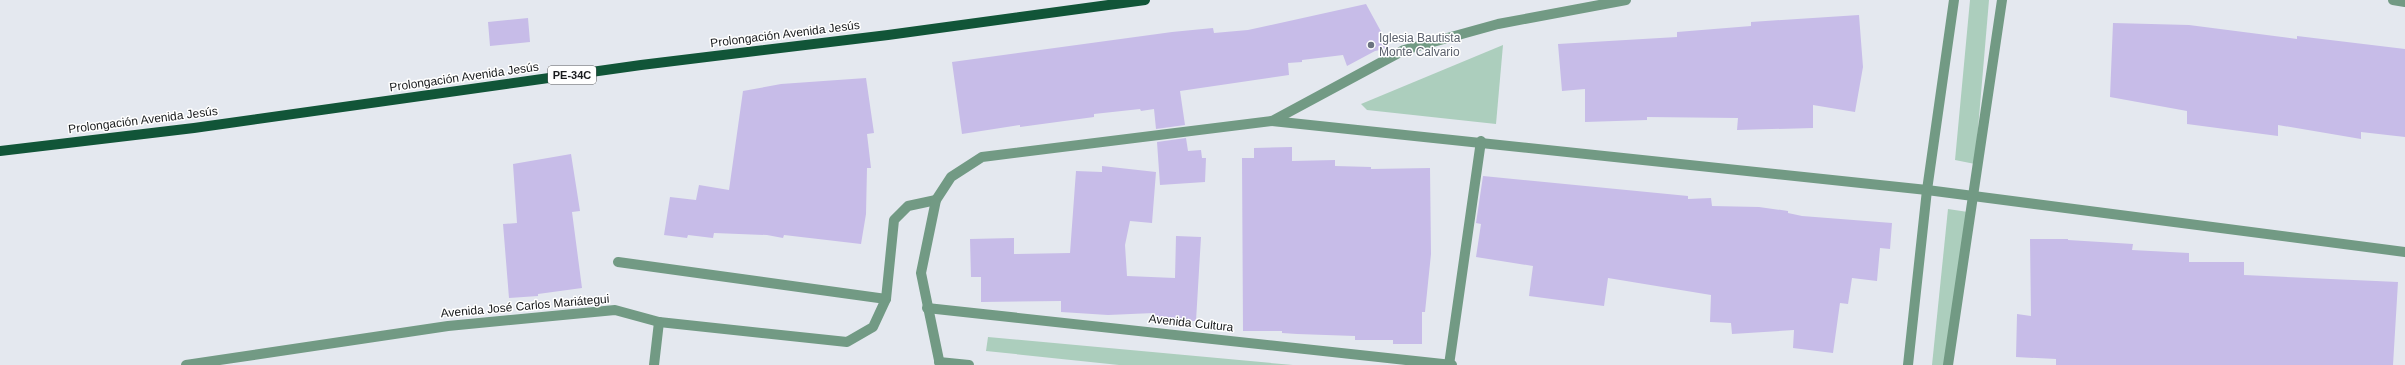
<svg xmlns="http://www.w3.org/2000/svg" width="2405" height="365" font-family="Helvetica,sans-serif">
  <rect width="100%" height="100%" fill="#e4e8ef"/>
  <g fill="#accebd">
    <path d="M1970,0H1989L1975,164L1955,160Z"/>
    <path d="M1503,45L1496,124L1367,110L1361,104Z"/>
    <path d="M1948,209L1968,212L1951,365H1932Z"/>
    <path d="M988,337L1293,365H1119L986,351Z"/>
  </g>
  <g fill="#c7bce8">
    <path d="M1366,4L1390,48L1375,51L1347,66L1343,55L1302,60V62L1288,63L1289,75L1180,91L1185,125L1156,129L1154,109L1141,111L1140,109L1094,114V117L1020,127V125L962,134L952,62L1172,32L1213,28L1214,33L1248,30Z"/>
    <path d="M1859,15L1863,67L1855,112L1813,105V128L1737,130L1738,118L1647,117V120L1585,122V89L1562,91L1558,44L1677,37V32L1751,26V22Z"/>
    <path d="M528,18L530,42L490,46L488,22Z"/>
    <path d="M2113,23L2189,25L2297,39V36L2405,49V137L2361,132V139L2278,125V136L2187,124V111L2110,97Z"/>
    <path d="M866,78L874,133L867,134L871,168H867L866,214L861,244L784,235L783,238L767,235L714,233L713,238L688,235L687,238L664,235L670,197L696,200L699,185L729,190L743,91L781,84Z"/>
    <path d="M1186,138L1188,151L1201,150L1202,158H1206L1205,182L1160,185L1157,142Z"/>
    <path d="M1292,147V161L1335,160V166L1371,167V169L1430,168L1431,254L1425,312H1422V344H1393V340H1355V336L1297,334L1282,333V331H1243L1242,158H1254V148Z"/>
    <path d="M571,154L580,211L572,212L582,288L538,294V296L509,298L503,224L517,223L513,164Z"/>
    <path d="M1102,166L1156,172L1152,223L1130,221L1125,245L1127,276L1175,278L1176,236L1201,237L1196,321L1154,319V313L1108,315L1061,312V301L981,302V277H971L970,239L1014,238V254L1070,253L1076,171L1102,172Z"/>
    <path d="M1483,176L1688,196V199L1711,198L1712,206L1759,207L1788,211V213L1802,216L1892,223L1890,249L1880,248L1877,281L1852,278L1848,304L1840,303L1833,353L1793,348L1794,330L1732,334L1731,323L1710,322L1711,295L1608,278L1604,306L1529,296L1533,266L1476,257L1481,224L1476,223Z"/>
    <path d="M2030,239H2068V240L2133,244L2132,250L2189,253V262H2244V275L2398,282L2393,365H2056V359L2016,357L2017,314L2031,316Z"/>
  </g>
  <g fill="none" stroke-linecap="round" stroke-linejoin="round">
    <g stroke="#729a84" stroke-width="10">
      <path d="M2393,0L2405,2"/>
      <path d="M1272,121L1927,190L2405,252"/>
      <path d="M618,262L886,299"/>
      <path d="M927,308L1452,365"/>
      <path d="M939,362L969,365"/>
      <path d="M186,365L448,326L615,310L659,322L847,342L873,327L886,299L894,220L908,206L936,200"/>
      <path d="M654,365L659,322"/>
      <path d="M940,365L921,273L936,200L951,177L982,157L1272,121L1404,50L1498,24L1626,0"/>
      <path d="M1449,365L1481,141"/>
      <path d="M1908,365L1927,190L1954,0"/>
      <path d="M1948,365L2002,0"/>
    </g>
    <path stroke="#115538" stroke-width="10" d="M0,151L194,128L641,65L888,35L1145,0"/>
  </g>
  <circle fill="#6b7280" stroke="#fff" stroke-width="1.5" cx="1371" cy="45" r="4"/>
  <g text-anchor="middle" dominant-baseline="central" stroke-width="3" stroke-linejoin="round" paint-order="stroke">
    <rect fill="#fff" stroke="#5e5f61" stroke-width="1" x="548" y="66" width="48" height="18" rx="3"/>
    <g font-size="11" font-weight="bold" fill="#191b1d">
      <text x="572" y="75">PE-34C</text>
    </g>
    <g font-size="12" fill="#191b1d" stroke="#fff">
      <text transform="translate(785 34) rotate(-7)">Prolongación Avenida Jesús</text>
      <text transform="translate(464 77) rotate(-8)">Prolongación Avenida Jesús</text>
      <text transform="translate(143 120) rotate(-7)">Prolongación Avenida Jesús</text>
      <text transform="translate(525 306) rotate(-5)">Avenida José Carlos Mariátegui</text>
      <text transform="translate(1191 323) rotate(6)">Avenida Cultura</text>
    </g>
    <g font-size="12" fill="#5b616d" stroke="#fff" text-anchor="start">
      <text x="1379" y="38">Iglesia Bautista<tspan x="1379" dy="14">Monte Calvario</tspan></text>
    </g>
  </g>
</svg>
